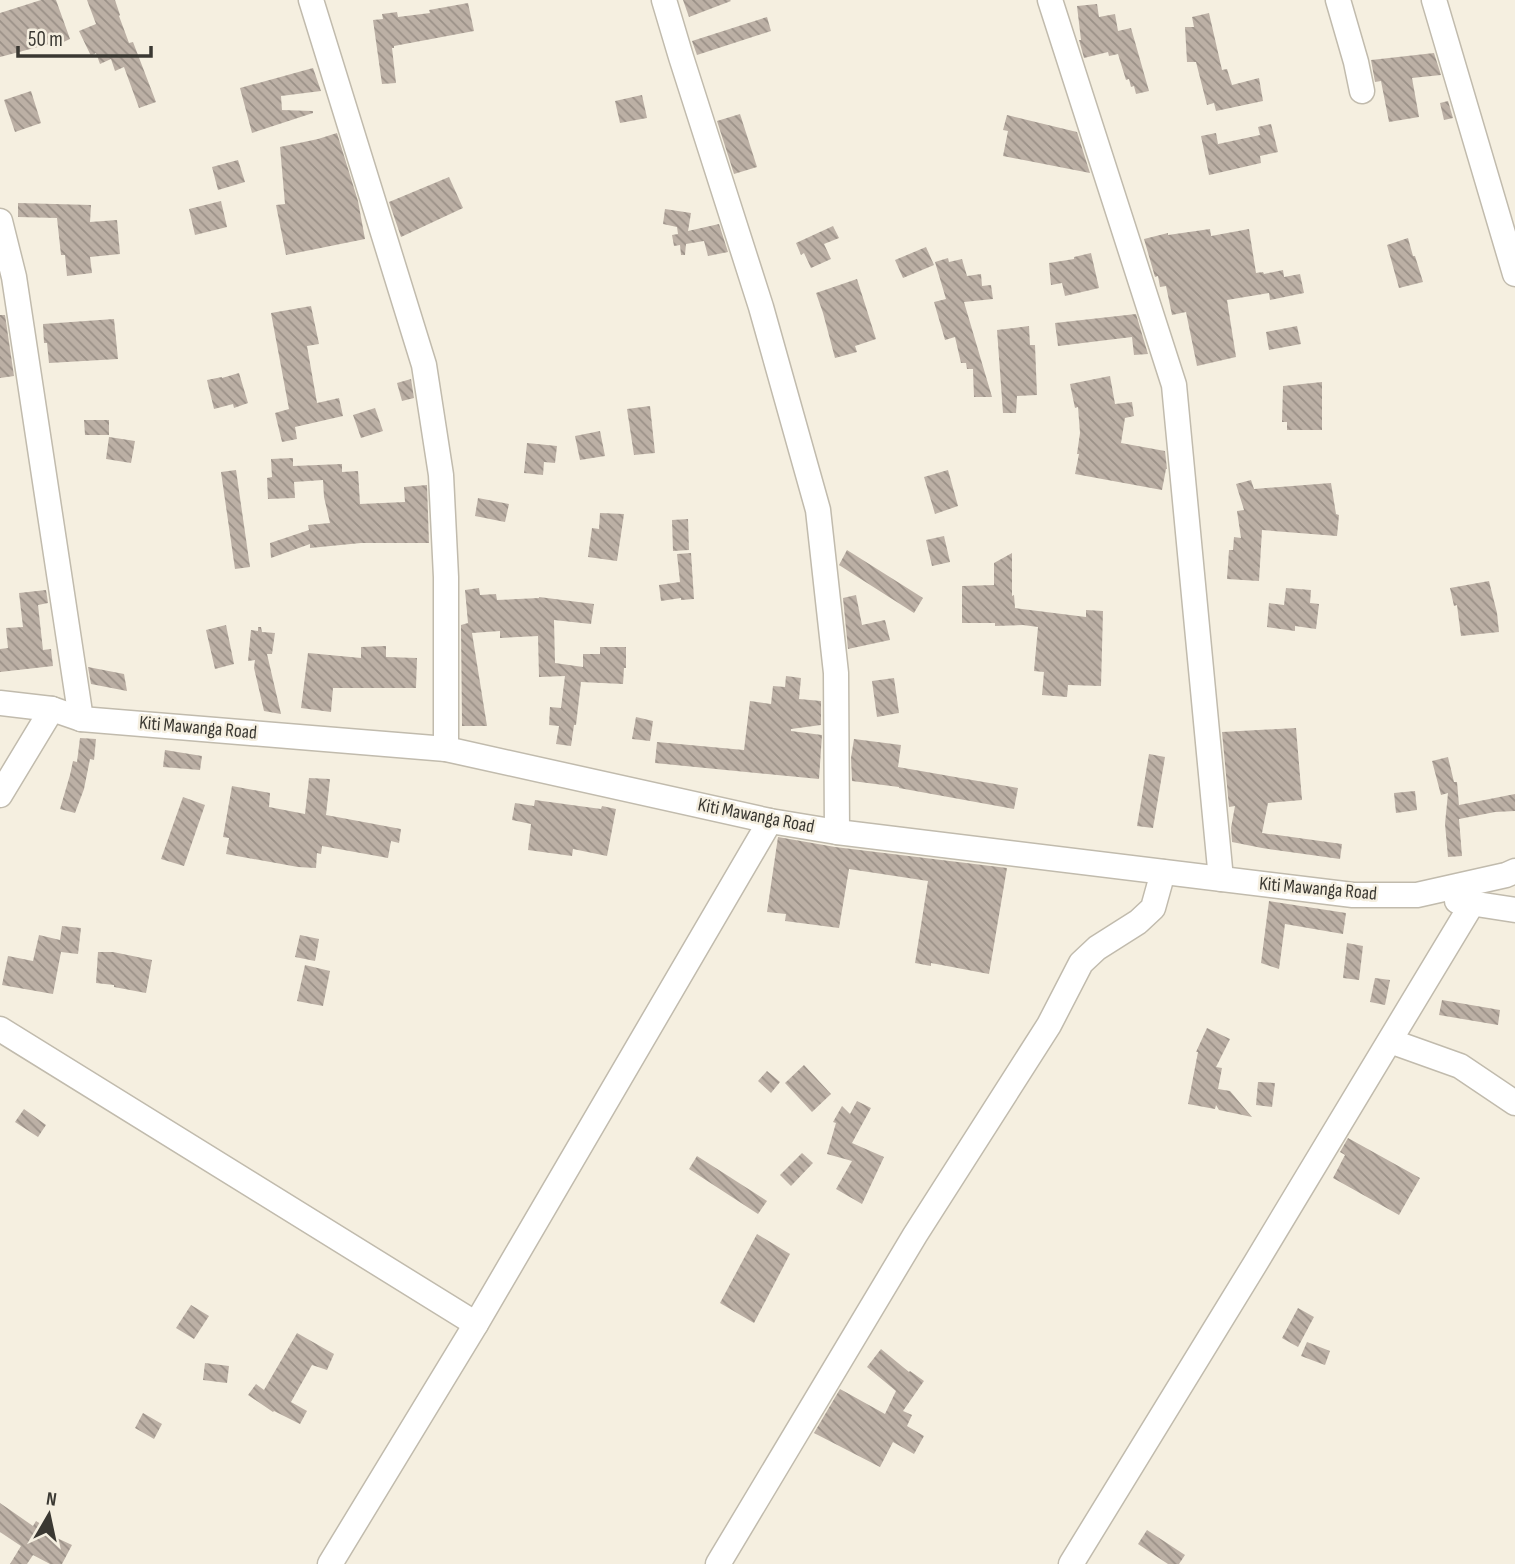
<svg xmlns="http://www.w3.org/2000/svg" width="1515" height="1564" font-family="'Sofia Sans Condensed',sans-serif">
  <defs>
    <pattern id="building-back-hatch" width="6" height="6" patternUnits="userSpaceOnUse" patternTransform="scale(1.75)"><rect width="6" height="6" fill="#bcb0a5"/><path d="M-1 5l2 2M0 0l6 6M5-1l2 2" fill="none" stroke="#9a9087"/></pattern>
  </defs>
  <rect width="100%" height="100%" fill="#f5efe0"/>
  <g fill="url(#building-back-hatch)">
    <path d="M41,0H56L70,39L55,46L53,43L0,57V13Z"/>
    <path d="M87,0H115L120,15L119,16L129,43L133,42L156,102L139,108L124,67L115,71L111,59L100,64L96,53L91,56L79,31L96,24Z"/>
    <path d="M683,0H730L731,1L689,17Z"/>
    <path d="M468,3L474,31L394,46V48H392L396,83L382,84L373,20L383,19L382,14L397,12L398,17L430,13L429,10Z"/>
    <path d="M1097,4L1099,17L1115,14L1118,31L1131,28L1149,91L1136,94L1134,86L1131,87L1129,79L1126,80L1118,54L1109,56L1108,52L1084,58L1079,40H1081L1077,6Z"/>
    <path d="M1209,13L1222,70L1227,69L1232,85L1259,78L1263,101L1216,111L1214,103L1207,105L1196,62H1187L1185,27H1194L1192,17Z"/>
    <path d="M767,17L771,31L697,55L692,41Z"/>
    <path d="M1434,53L1441,75L1412,78L1419,117L1389,122L1381,81L1375,82L1371,60Z"/>
    <path d="M313,68L321,91L281,96L282,110L313,111V113L252,133L240,88Z"/>
    <path d="M31,91L41,123L15,132L4,100Z"/>
    <path d="M642,95L647,118L620,123L615,101Z"/>
    <path d="M1448,101L1453,118L1444,120L1440,103Z"/>
    <path d="M740,114L757,167L734,174L717,121Z"/>
    <path d="M1007,115L1077,132L1090,173L1003,156L1008,131L1003,130Z"/>
    <path d="M1271,124L1278,152L1260,156L1261,163L1209,175L1201,136L1216,133L1218,144L1260,135L1258,127Z"/>
    <path d="M337,133L358,201L365,239L286,255L276,205L285,204L280,147L318,139Z"/>
    <path d="M238,160L245,182L218,190L212,167Z"/>
    <path d="M449,177L463,208L401,237L389,202Z"/>
    <path d="M221,201L227,227L195,235L189,209Z"/>
    <path d="M18,203L91,205L90,222L117,220L120,254L90,257L92,273L67,276L65,255H61L57,218L18,217Z"/>
    <path d="M665,209L691,213L688,231L719,224L728,252L708,256L704,241L686,244L685,255H681L680,245L674,246L672,235L678,234L677,227L663,224Z"/>
    <path d="M833,226L839,238L824,244L831,259L811,268L804,253L801,255L796,243Z"/>
    <path d="M1210,229L1211,236L1249,229L1256,273L1263,272L1264,274L1283,270L1284,277L1300,274L1304,293L1270,300L1269,293L1227,300L1236,357L1197,366L1186,312L1172,315L1166,286L1160,287L1158,276L1155,277L1144,239L1168,233V235Z"/>
    <path d="M1408,238L1413,256H1415L1423,282L1399,288L1387,245Z"/>
    <path d="M926,247L934,265L903,278L895,260Z"/>
    <path d="M1091,253L1099,288L1065,296L1062,283L1051,285L1049,263L1074,259V257Z"/>
    <path d="M948,258L949,262L962,259L967,276L981,274L982,286L991,285L993,299L964,302L992,397H974L973,369H967L966,363H961L955,337L945,340L934,302L946,299L935,262Z"/>
    <path d="M857,279L876,339L855,346L857,352L835,358L823,313L816,293Z"/>
    <path d="M311,306L319,344L307,346L317,403L339,398L343,416L295,427L297,439L282,442L275,413L289,409L271,313Z"/>
    <path d="M1136,314L1148,354L1134,355L1132,337L1058,346L1055,323Z"/>
    <path d="M0,315H5L14,376L0,378Z"/>
    <path d="M114,319L118,359L49,363L47,343H44L43,324Z"/>
    <path d="M1029,326L1030,345H1035L1037,395L1017,396L1016,413H1003L997,330Z"/>
    <path d="M1297,326L1301,344L1269,350L1266,332Z"/>
    <path d="M239,373L248,403L234,408L233,404L214,409L207,380L222,377V378Z"/>
    <path d="M1110,376L1115,404L1132,402L1134,416L1125,418L1121,443L1165,451L1167,469H1166L1162,490L1075,474L1079,454H1077L1080,433L1078,407L1075,408L1070,384Z"/>
    <path d="M411,379L414,398L402,401L397,383Z"/>
    <path d="M1322,382V430H1287V422H1282L1283,386Z"/>
    <path d="M650,406L655,453L634,455L627,409Z"/>
    <path d="M375,408L383,431L361,438L353,415Z"/>
    <path d="M84,420H109V435H85Z"/>
    <path d="M600,431L605,456L580,460L575,436Z"/>
    <path d="M109,437L135,441L131,463L106,459Z"/>
    <path d="M527,443L557,446L555,463L544,462L543,475L524,473Z"/>
    <path d="M293,458V466L342,464V472L358,471L360,504L405,502L404,487L427,485L429,543H361L310,548V544L271,558L270,543L309,530L308,525L330,523L324,497L323,480L294,482L295,498L268,499L267,478L272,477L271,459Z"/>
    <path d="M236,470L250,567L235,569L221,472Z"/>
    <path d="M948,470L958,506L935,514L924,477Z"/>
    <path d="M1251,480L1254,489L1331,483L1336,514L1339,515L1337,536L1262,530L1259,581L1227,579L1229,550H1233L1234,537L1241,538L1237,511L1244,510L1236,484Z"/>
    <path d="M478,498L509,504L505,522L475,516Z"/>
    <path d="M600,513L624,514L617,561L588,557L592,528L599,529Z"/>
    <path d="M688,519L689,550L673,551L672,520Z"/>
    <path d="M944,536L950,562L932,566L926,540Z"/>
    <path d="M847,550L923,598L914,613L839,565Z"/>
    <path d="M691,553L694,599L681,600V598L661,601L659,585L680,582L677,554Z"/>
    <path d="M1012,553V596L1014,595L1015,608L1086,617V610L1103,611L1101,686L1068,685L1067,697L1042,695L1044,672L1034,671L1038,627L1023,625L995,626V623H962V586L994,585V563Z"/>
    <path d="M1489,581L1497,613L1499,632L1461,636L1457,605L1454,606L1450,588Z"/>
    <path d="M479,588L480,595L496,594L497,600L539,598V597L594,604L591,624L554,620L555,663L583,667V654H600V647H626V668H624L623,684L581,682L576,725H574L571,746L556,744L559,726L549,725L550,707L561,708L565,676L539,677L538,636L500,638V631L472,633L487,726H462L461,625L468,623L465,590Z"/>
    <path d="M1286,588L1311,590L1310,603L1319,604L1316,629L1295,626V631L1267,627L1269,603L1284,605Z"/>
    <path d="M46,590L48,603L38,605L43,650L51,649L53,666L0,672V649L8,648L6,628L23,627L19,593Z"/>
    <path d="M856,595L862,625L885,620L890,640L848,649L843,598Z"/>
    <path d="M226,625L234,664L215,669L206,630Z"/>
    <path d="M258,627H261L262,632L275,633L272,654H267L281,714L264,711L254,668L255,660L248,661L251,630L258,631Z"/>
    <path d="M386,646V657L417,658L416,688H333L331,712L301,708L308,653L361,658V647Z"/>
    <path d="M88,667L124,674L127,691L91,684Z"/>
    <path d="M786,676L801,678L799,699L821,701V725L791,729V731L822,735L819,779L655,763L657,742L744,750L750,701L771,704L773,686L785,687Z"/>
    <path d="M894,678L899,713L877,717L872,681Z"/>
    <path d="M636,717L653,721L650,741L632,739Z"/>
    <path d="M1296,728L1302,800L1268,803L1262,833L1342,844L1340,859L1262,848L1232,842L1231,828L1235,806L1229,807L1222,732Z"/>
    <path d="M80,738L96,739L94,760L90,759L84,789L75,813L60,809L70,775L73,761L77,762Z"/>
    <path d="M854,739L901,745L898,767L1018,788L1014,809L899,788V787L852,781L851,758Z"/>
    <path d="M165,750L202,756L200,770L163,767Z"/>
    <path d="M1149,754L1165,757L1153,828L1137,826Z"/>
    <path d="M1448,757L1454,782H1457L1459,805L1515,794V811L1495,812L1459,819L1462,856L1448,857L1445,824L1448,793L1441,795L1432,761Z"/>
    <path d="M309,778L330,779L326,815L401,829L399,843L391,841L388,858L322,846L321,854L317,853L316,868L298,867L226,854L229,838L223,837L232,786L270,793L269,807L305,814Z"/>
    <path d="M1415,791L1417,810L1396,813L1394,793Z"/>
    <path d="M183,797L205,805L184,866L161,859Z"/>
    <path d="M535,800L601,809L602,806L616,809L607,856L573,849L572,856L528,850L531,824L512,820L515,803L534,806Z"/>
    <path d="M778,837L835,847L1007,868L989,974L931,963V966L915,963L928,881L849,869L839,928L785,921L786,914L767,912Z"/>
    <path d="M1269,901L1346,913L1343,934L1285,924L1279,969L1261,963Z"/>
    <path d="M62,926L81,928L78,954L61,952L53,994L2,985L8,956L33,961L39,935L60,940Z"/>
    <path d="M300,935L319,939L315,961L295,957Z"/>
    <path d="M1347,943L1363,946L1359,980L1343,978Z"/>
    <path d="M98,952H113L152,960L146,993L114,987V985L96,983Z"/>
    <path d="M305,965L330,971L323,1006L297,1001Z"/>
    <path d="M1375,978L1390,980L1385,1005L1370,1002Z"/>
    <path d="M1442,1000L1500,1010L1498,1025L1439,1015Z"/>
    <path d="M1207,1028L1230,1039L1216,1067L1222,1068L1218,1089L1230,1091L1252,1117L1219,1110L1216,1105L1215,1109L1188,1104L1198,1052H1196Z"/>
    <path d="M804,1065L831,1094L812,1112L785,1083Z"/>
    <path d="M767,1071L780,1082L771,1093L758,1081Z"/>
    <path d="M1258,1082L1275,1083L1272,1107L1256,1105Z"/>
    <path d="M857,1101L871,1108L852,1143L884,1157L862,1204L836,1189L852,1161L827,1154L836,1123L833,1122L842,1106L850,1114Z"/>
    <path d="M24,1109L46,1125L38,1137L15,1122Z"/>
    <path d="M1348,1138L1420,1178L1399,1215L1333,1178L1345,1155L1340,1152Z"/>
    <path d="M802,1153L813,1163L791,1186L780,1175Z"/>
    <path d="M697,1156L767,1201L758,1214L689,1169Z"/>
    <path d="M757,1234L790,1254L754,1323L720,1303Z"/>
    <path d="M191,1305L209,1316L194,1339L176,1328Z"/>
    <path d="M1298,1308L1314,1317L1298,1347L1282,1338Z"/>
    <path d="M297,1333L334,1354L327,1370L312,1365L291,1402L307,1411L300,1424L274,1411L273,1412L248,1395L256,1384L264,1390Z"/>
    <path d="M1307,1342L1330,1351L1325,1365L1301,1356Z"/>
    <path d="M881,1349L909,1372L910,1371L924,1381L903,1411L912,1415L907,1426L924,1436L914,1454L893,1442L880,1467L814,1433L840,1389L885,1414L896,1391L867,1367Z"/>
    <path d="M205,1363L229,1366L227,1383L203,1380Z"/>
    <path d="M143,1413L162,1424L154,1439L135,1428Z"/>
    <path d="M0,1503L33,1526L36,1521L49,1529L46,1533L72,1545L62,1564H50L33,1555L27,1564H10L21,1546L0,1532Z"/>
    <path d="M1147,1530L1185,1555L1179,1564H1168L1138,1544Z"/>
  </g>
  <g fill="none" stroke-linecap="round" stroke-linejoin="round">
    <g stroke="#c1bbad" stroke-width="27">
      <g id="minor">
        <path d="M311,0L424,365L441,475L446,577V749"/>
        <path d="M664,0L681,57L761,307L818,510L836,673L837,832"/>
        <path d="M1050,0L1174,385L1221,879"/>
        <path d="M1338,0L1356,62L1362,91"/>
        <path d="M1434,0L1515,274"/>
        <path d="M0,221L14,277L81,719"/>
        <path d="M0,703L52,709L81,719L446,749L770,821L837,832L1353,895H1417L1506,875L1515,871"/>
        <path d="M0,795L52,709"/>
        <path d="M1457,901L1515,910"/>
        <path d="M0,1029L476,1324"/>
        <path d="M1390,1041L1460,1066L1515,1103"/>
        <path d="M330,1564L476,1324L770,821"/>
        <path d="M718,1564L915,1235L1049,1025L1081,963L1097,948L1138,922L1153,908L1163,872"/>
        <path d="M1071,1564L1255,1264L1472,904"/>
      </g>
    </g>
    <use href="#minor" stroke="#fff" stroke-width="24"/>
  </g>
  <g text-anchor="middle" dominant-baseline="central" stroke-width="5" stroke-linejoin="round" paint-order="stroke">
    <g font-size="19" fill="#3a3832" stroke="#f5efe0">
      <text transform="translate(198 728) rotate(5)">Kiti Mawanga Road</text>
      <text transform="translate(756 816) rotate(11)">Kiti Mawanga Road</text>
      <text transform="translate(1318 889) rotate(5)">Kiti Mawanga Road</text>
    </g>
  </g>
  <g transform="translate(49 1515) rotate(9)" stroke="#f5efe0" stroke-width="5" paint-order="stroke">
  <path d="M0-5L12 26L0 18L-12 26Z" fill="#3a3832"/>
  <text y="-10" font-size="19" font-weight="bold" text-anchor="middle" fill="#3a3832">N</text>
  </g>
  <path d="M18 46v10h133v-10" fill="none" stroke="#3a3832" stroke-width="3.5"/>
  <text x="28" y="46" font-size="21" fill="#3a3832" stroke="#f5efe0" stroke-width="5" paint-order="stroke">50 m</text>
</svg>
